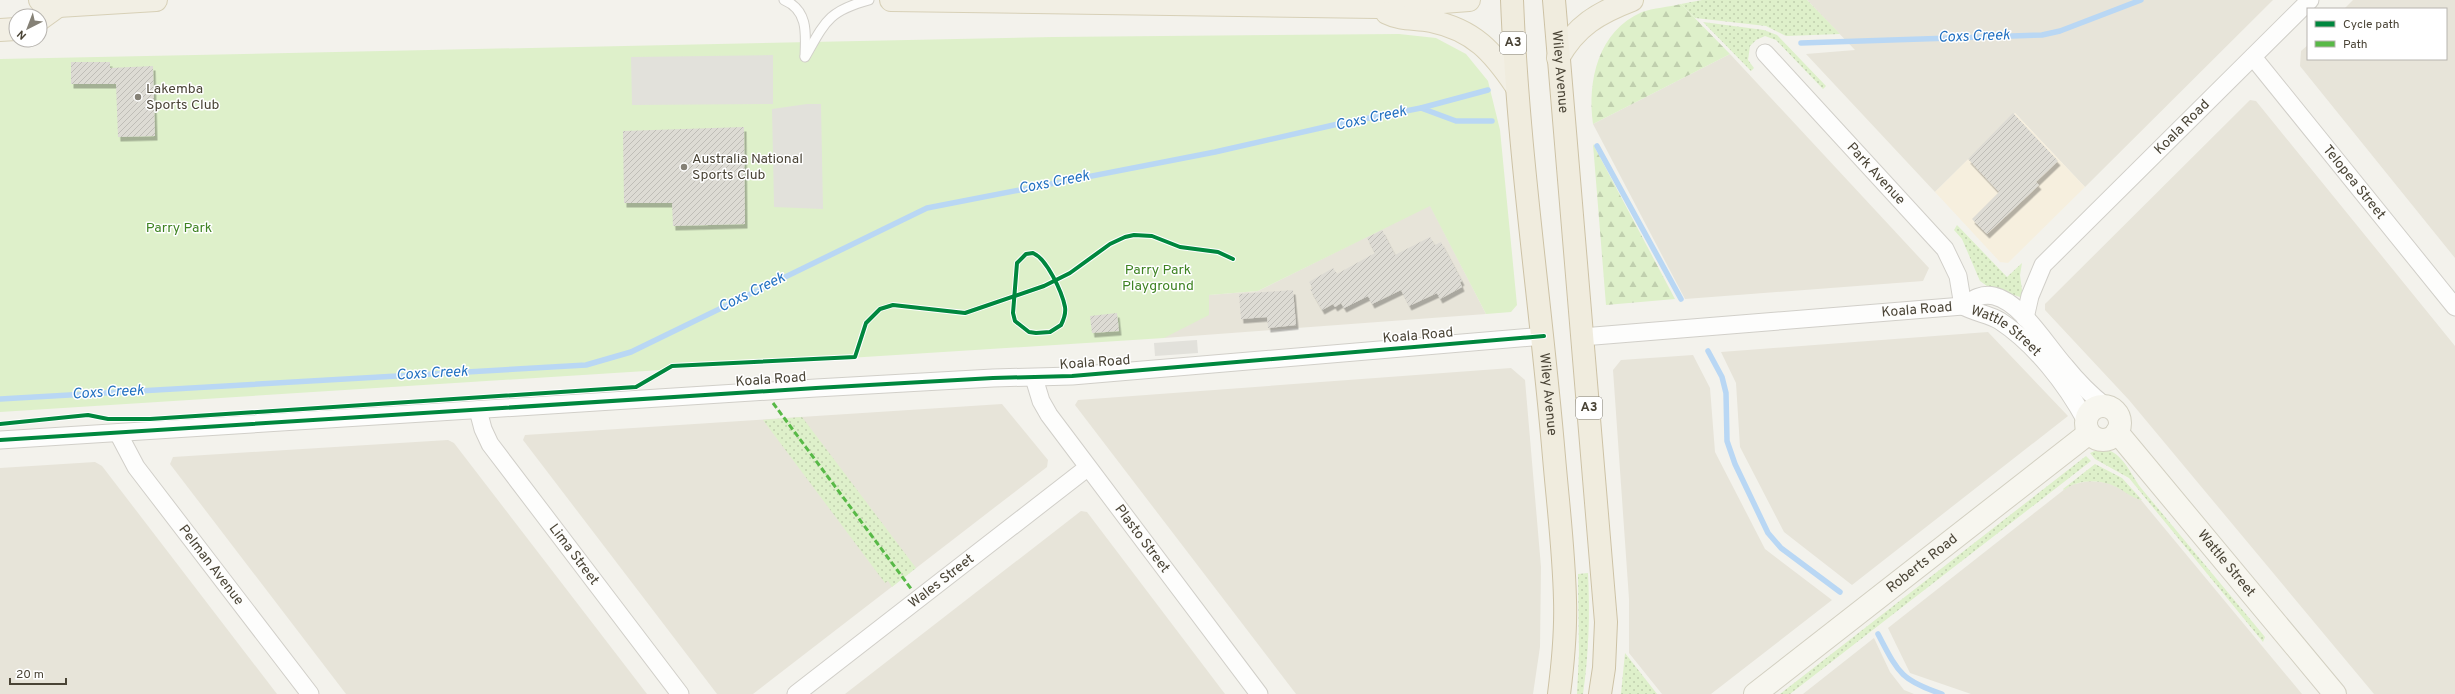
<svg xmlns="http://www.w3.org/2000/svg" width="2455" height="694" font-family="Overpass,sans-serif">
  <defs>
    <pattern id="grass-dots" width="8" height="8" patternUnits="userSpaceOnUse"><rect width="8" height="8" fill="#def0ca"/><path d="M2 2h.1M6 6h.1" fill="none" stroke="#c0cfae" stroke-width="1.8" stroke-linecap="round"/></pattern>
    <pattern id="forest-firs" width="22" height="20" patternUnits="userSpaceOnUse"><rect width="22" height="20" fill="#def0ca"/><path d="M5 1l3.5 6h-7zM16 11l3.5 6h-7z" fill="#c0cfae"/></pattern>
    <pattern id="building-hatch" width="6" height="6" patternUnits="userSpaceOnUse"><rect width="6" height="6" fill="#dddbd4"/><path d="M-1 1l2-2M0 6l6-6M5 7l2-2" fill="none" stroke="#bfbdb7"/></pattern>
    <filter id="shadow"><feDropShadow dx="2.5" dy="4.5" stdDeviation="0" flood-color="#0004"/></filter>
  </defs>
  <rect width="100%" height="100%" fill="#f3f2ec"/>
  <g fill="#e7e4d9">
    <path d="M1807,0H2273L2085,187L2015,113L1935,192L1806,54L1855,50Z"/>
    <path d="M2353,0H2455V258L2300,66L2301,51L2308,45V59H2446V9H2344Z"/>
    <path d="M1730,54L1929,268L1923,281L1685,299L1593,124Z"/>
    <path d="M2250,100L2256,101L2455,346V694H2374L2129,400L2045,310V304Z"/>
    <path d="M1430,205L1486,314L1164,338L1209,295L1258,291Z"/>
    <path d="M1988,332L2068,416L1852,585L1784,532L1740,447L1736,383L1721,352Z"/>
    <path d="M1693,355L1710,388L1715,452L1765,549L1832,600L1711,694H1662L1629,653V599L1613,370L1621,360Z"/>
    <path d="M1511,368L1525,380L1541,567L1540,647L1533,694H1296L1075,405L1078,400Z"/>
    <path d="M1002,404L1048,460L1047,467L753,694H717L523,440L525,435Z"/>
    <path d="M448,440L454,443L647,694H346L170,464L173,457Z"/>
    <path d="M95,462L102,466L277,694H0V468Z"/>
    <path d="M2089,481L2111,483L2141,500L2302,694H1971L1910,673L1888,628L2070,485Z"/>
    <path d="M1081,511L1087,512L1225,694H845Z"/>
    <path d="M1874,638L1890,672L1904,690L1914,694H1803Z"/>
  </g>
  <path fill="#f6efde" d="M2015,113L2085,187L2008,263L2000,262L1935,192Z"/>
  <g fill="url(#grass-dots)">
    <path d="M1702,0H1807L1840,34L1786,36L1766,26L1695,18L1681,4Z"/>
    <path d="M1703,22L1764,30L1777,35L1826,86L1823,89L1776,40L1765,36L1756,40L1750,46L1748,60L1754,68L1751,71Z"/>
    <path d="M1957,225L2007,277L2022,263L2020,275L2023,298L1987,286L1980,281L1962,239L1954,230Z"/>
    <path d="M802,417L916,568L892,587L888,581L885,583L763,420Z"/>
    <path d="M2102,448C2124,453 2129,472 2141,488L2265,637L2263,642L2129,478L2095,459L2090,453Z"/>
    <path d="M2086,456L2091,461L1790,694H1780Z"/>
    <path d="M2095,464L2122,478L2142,500C2136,500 2127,493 2120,489C2104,479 2079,478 2064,490L2063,489Z"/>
    <path d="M1588,573C1590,614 1589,653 1583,694H1577L1579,654L1578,574Z"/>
    <path d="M1625,653L1657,694H1621Z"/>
  </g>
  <g fill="url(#forest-firs)">
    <path d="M1681,4L1730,54L1593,124C1587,81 1598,31 1642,12C1653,8 1669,7 1681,4Z"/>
    <path d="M1593,144L1675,299L1606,305Z"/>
  </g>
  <path fill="#def0ca" d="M1399,34L1436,38L1466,54L1488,81L1500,130L1517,305L1511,312L1486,314L1430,206L1258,291L1209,295V315L1164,338L0,412V59L1053,37Z"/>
  <g fill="#e2e1db">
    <path d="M773,55V104L632,105L631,57Z"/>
    <path d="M807,104H821L823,209L774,207L772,109Z"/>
    <path d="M1197,340L1198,353L1155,356L1154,343Z"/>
  </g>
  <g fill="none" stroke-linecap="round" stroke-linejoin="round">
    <g stroke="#b9d7f4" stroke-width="5.5">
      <path d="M1801,43L2042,35L2060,31L2141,0"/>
      <path d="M1421,108L1456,121H1492"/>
      <path d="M1597,146L1681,299"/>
      <path d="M1708,351L1722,377L1726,393L1727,441L1735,464L1768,533L1781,548L1840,592"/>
      <path d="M0,399L586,365L631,352L927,208L1215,152L1338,124L1421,108L1488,90"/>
      <path d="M1878,634C1898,672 1900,680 1942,694"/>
    </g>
  </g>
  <g fill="url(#building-hatch)" filter="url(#shadow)">
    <path d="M71,62H110V68L153,66L155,136L118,137L116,84H71Z"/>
    <path d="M2013,113L2058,161L2036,182L2039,185L1987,234L1972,219L1999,192L1968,159Z"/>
    <path d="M744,127L745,224L673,226L672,203H624L623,131Z"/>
    <path d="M1382,230L1395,255L1430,237L1435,245L1441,242L1462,281L1460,282L1462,287L1440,299L1437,293L1409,306L1401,290L1372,304L1368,296L1344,308L1341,303L1335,307L1333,304L1322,310L1310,289H1313L1309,282L1333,268L1337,274L1375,253L1367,238Z"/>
    <path d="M1293,290L1296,325L1268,328L1267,317L1241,319L1239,294Z"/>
    <path d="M1117,313L1119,331L1092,333L1090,316Z"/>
  </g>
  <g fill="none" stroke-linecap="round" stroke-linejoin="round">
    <g stroke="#d1cfc9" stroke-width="11">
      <g id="service">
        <path d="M784,0C808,10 806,33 805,56"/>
        <path d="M805,57C825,22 828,11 869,0"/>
      </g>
    </g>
    <g stroke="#d1cfc9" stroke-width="19">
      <g id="minor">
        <path id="s1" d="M1765,53L1945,249L1958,276L1963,306"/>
        <path id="s2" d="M2253,57L2455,307"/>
        <path id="s3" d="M1963,306C1975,313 1989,314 2000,321C2035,344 2066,384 2086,421"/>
        <path id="s4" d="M2025,318L2030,296L2043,265L2310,0"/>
        <path id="s5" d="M1582,337L1963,306C1972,300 1981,293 1994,296C2021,302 2047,346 2065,366C2077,381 2091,395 2106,407"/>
        <path id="s6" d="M1034,378L1041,401L1049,415L1259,694"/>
        <path id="s7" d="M478,410L483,429L490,444L680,694"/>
        <path id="s8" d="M118,433L136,467L310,694"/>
        <path d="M0,440L816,388L993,378L1072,376L1544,336"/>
        <path id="s9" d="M796,694L1087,468"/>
      </g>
    </g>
    <g stroke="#d3d0c2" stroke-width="24">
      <g id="secondary">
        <circle cx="2103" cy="423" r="17"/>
        <path id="s10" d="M2117,432L2335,694"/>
        <path id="s11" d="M1755,694L2089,433"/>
      </g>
    </g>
    <g stroke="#d7d0b7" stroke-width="24">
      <g id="primary">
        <path d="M40,0L58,6L156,0"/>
        <path d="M891,0L1377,7L1469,0"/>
        <path d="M1387,13C1401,20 1415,18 1431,21C1474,30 1493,52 1516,86"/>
        <path d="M40,19L58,6"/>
        <path d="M0,30L16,29"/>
        <path d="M1558,58C1576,26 1598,13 1632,0"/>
      </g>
    </g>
    <g stroke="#cdc2a5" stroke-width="24">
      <g id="trunk">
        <path id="s12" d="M1512,0C1518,153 1541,304 1554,457C1558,504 1564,552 1565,600C1566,631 1563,663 1559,694"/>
        <path id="s13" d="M1554,0L1606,622L1604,668L1600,694"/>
      </g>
    </g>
    <use href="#service" stroke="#fdfdfc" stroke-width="9"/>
    <use href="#minor" stroke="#fdfdfc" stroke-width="17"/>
    <use href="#secondary" stroke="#f7f6ef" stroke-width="22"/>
    <use href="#primary" stroke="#f2efe4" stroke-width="22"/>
    <use href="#trunk" stroke="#f0ecde" stroke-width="22"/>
    <path stroke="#58b947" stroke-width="3" stroke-dasharray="6 3" stroke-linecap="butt" d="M773,403L912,590"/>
    <g stroke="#fff" stroke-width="6">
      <g id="cycleway">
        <path d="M1033,253C1047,259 1062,292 1065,307C1066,313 1064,319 1061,325L1050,332L1036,333L1029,332L1015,321L1013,313L1017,263L1026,254Z"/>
        <path d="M0,424L88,415L108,419H150L636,387L672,366L855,357L866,323L880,309L893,305L965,313L1044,286L1070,273L1110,244L1125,237L1134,235L1152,236L1180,247L1218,252L1233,259"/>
        <path d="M0,440L816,388L993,378L1072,376L1544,336"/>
      </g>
    </g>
    <use href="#cycleway" stroke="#00873e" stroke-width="4"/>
  </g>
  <g fill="#858176" stroke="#fff" stroke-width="1.5">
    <circle cx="138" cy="97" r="4"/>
    <circle cx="684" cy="167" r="4"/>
  </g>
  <g text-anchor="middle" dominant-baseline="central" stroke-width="3" stroke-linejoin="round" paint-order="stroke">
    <g fill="#fff" stroke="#807c72" stroke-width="1">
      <rect x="1500" y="32" width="26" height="22" rx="3"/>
      <rect x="1576" y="397" width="26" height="22" rx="3"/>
    </g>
    <g font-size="13" font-weight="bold" fill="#4a4436">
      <text x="1513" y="43">A3</text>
      <text x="1589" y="408">A3</text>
    </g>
    <g font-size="14" fill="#4a4436" stroke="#fff">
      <text stroke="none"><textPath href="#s13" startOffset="72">Wiley Avenue</textPath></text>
      <text stroke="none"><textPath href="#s4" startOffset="252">Koala Road</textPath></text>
      <text stroke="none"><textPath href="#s1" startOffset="164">Park Avenue</textPath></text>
      <text stroke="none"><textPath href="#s2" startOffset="161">Telopea Street</textPath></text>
      <text stroke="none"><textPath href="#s5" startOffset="336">Koala Road</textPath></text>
      <text stroke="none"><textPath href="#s3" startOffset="50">Wattle Street</textPath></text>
      <text transform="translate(1418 336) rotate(-5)">Koala Road</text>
      <text transform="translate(1095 363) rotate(-4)">Koala Road</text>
      <text transform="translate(771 380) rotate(-4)">Koala Road</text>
      <text stroke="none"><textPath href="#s12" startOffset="396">Wiley Avenue</textPath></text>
      <text stroke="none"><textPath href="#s6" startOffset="195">Plasto Street</textPath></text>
      <text stroke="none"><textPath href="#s7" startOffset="175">Lima Street</textPath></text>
      <text stroke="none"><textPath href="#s11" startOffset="212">Roberts Road</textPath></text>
      <text stroke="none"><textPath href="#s10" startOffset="171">Wattle Street</textPath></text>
      <text stroke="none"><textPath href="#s8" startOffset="162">Pelman Avenue</textPath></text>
      <text stroke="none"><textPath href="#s9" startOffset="184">Wales Street</textPath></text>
    </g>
    <g font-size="14" fill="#4a4436" stroke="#fff" text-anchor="start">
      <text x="146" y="89">Lakemba<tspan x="146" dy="16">Sports Club</tspan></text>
      <text x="692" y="159">Australia National<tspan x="692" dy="16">Sports Club</tspan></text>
    </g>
    <g font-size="14" fill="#3f8323" stroke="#fff">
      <text x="179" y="228">Parry Park</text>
      <text x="1158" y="270">Parry Park<tspan x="1158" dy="16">Playground</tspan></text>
    </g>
    <g font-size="15" font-style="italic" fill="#2472c2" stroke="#fff">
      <text transform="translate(1974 37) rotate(-2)">Coxs Creek</text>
      <text transform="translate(1371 119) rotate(-12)">Coxs Creek</text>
      <text transform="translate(1054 183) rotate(-11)">Coxs Creek</text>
      <text transform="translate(752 293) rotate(-26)">Coxs Creek</text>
      <text transform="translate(432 374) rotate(-3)">Coxs Creek</text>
      <text transform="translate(108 393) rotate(-3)">Coxs Creek</text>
    </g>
  </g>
  <rect x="2307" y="8" width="140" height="52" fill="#ffffff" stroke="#b7b4af"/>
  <rect x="2315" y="21" width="20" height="6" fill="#00873e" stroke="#b7b4af"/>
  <text x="2343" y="28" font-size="12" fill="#4a4436">Cycle path</text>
  <rect x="2315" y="41" width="20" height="6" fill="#58b947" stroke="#b7b4af"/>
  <text x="2343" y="48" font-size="12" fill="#4a4436">Path</text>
  <g transform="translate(28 28) rotate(222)"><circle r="19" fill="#ffffff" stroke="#b7b4af"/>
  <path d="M0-3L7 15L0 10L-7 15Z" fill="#858176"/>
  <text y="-6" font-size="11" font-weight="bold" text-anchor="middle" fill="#4a4436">N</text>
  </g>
  <path d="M10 678v6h56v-6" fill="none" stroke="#4a4436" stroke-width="2"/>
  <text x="16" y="678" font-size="12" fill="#4a4436" stroke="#ffffff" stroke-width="3" paint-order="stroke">20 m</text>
</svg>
